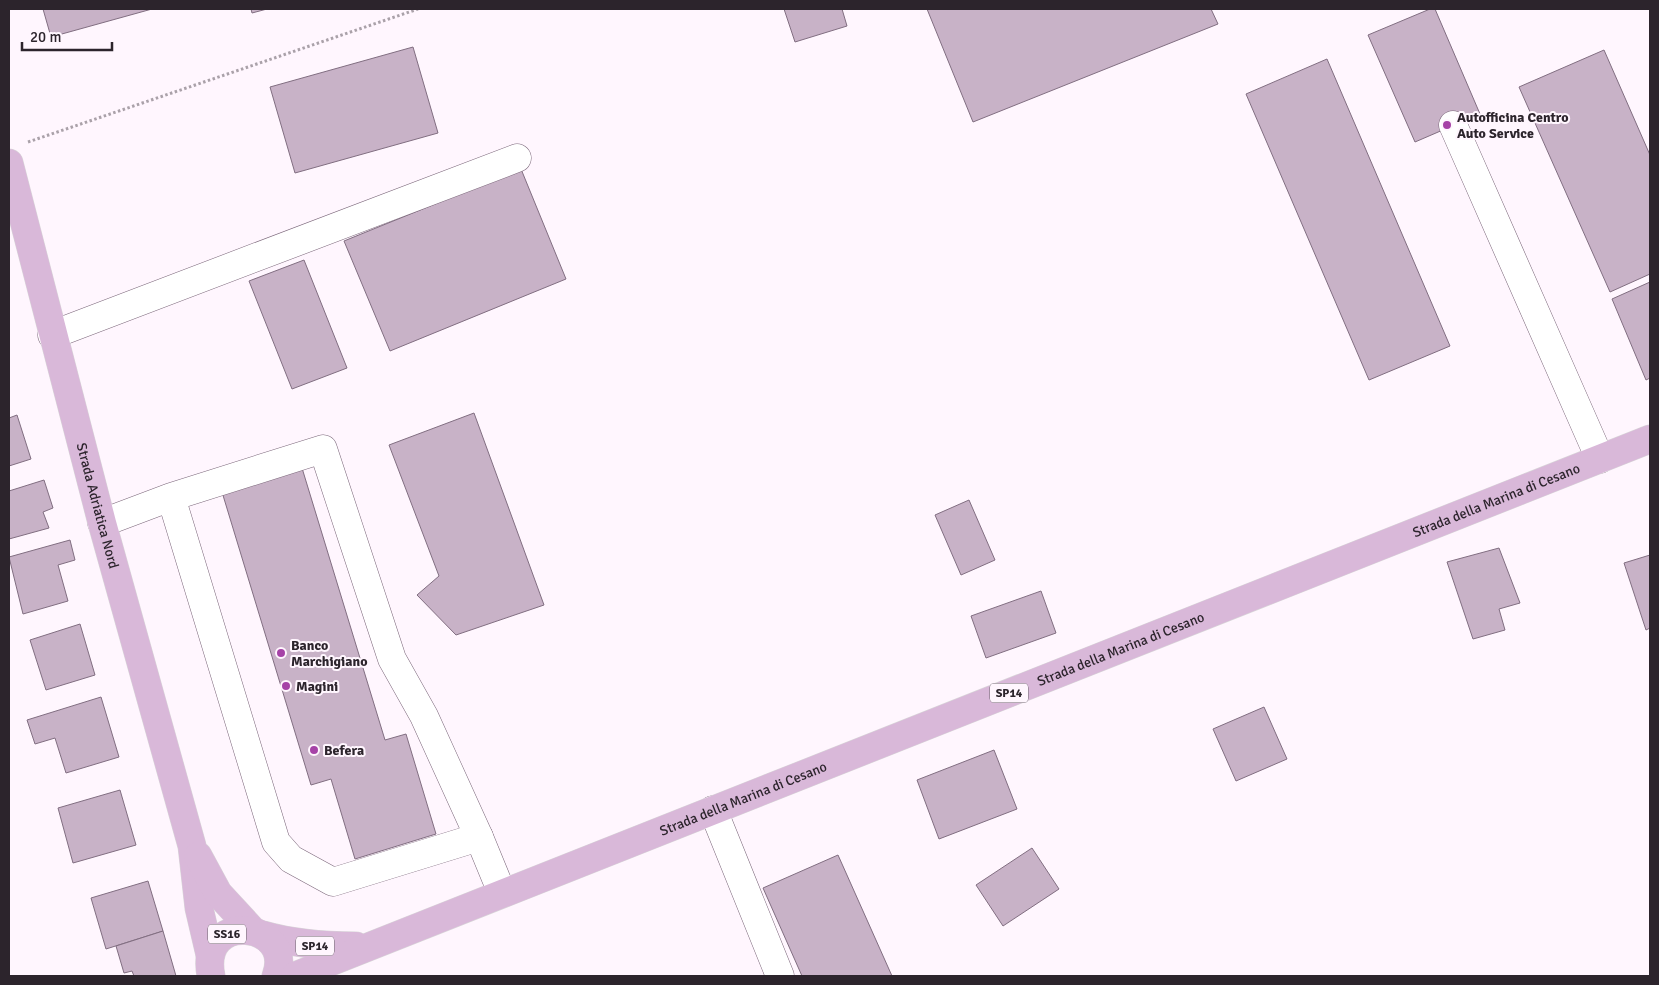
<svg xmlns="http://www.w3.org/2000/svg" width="1659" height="985" font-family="Signika,sans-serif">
  <rect width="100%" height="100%" fill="#fff6fe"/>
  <g fill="#c8b2c7" stroke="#816e81">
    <path d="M43,9H152L51,37Z"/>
    <path d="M251,9H267L252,13Z"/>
    <path d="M784,9H842L847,26L795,42Z"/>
    <path d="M927,9H1211L1218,24L973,122Z"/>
    <path d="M1430,9H1435L1480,114L1415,142L1368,35Z"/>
    <path d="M413,47L438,133L295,173L270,87Z"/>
    <path d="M1604,50L1650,155V274L1610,292L1519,87Z"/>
    <path d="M1327,59L1450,346L1369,380L1246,94Z"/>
    <path d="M521,169L566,279L390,351L344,241Z"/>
    <path d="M304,260L347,368L292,389L249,281Z"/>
    <path d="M1650,282V378L1646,380L1612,299Z"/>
    <path d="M474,413L544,605L456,635L417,595L439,576L389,445Z"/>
    <path d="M17,415L31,459L9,466V418Z"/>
    <path d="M302,468L385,740L406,734L436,834L355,859L331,779L311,785L222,492Z"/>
    <path d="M44,480L53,508L43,512L49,528L9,539V491Z"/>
    <path d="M969,500L995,560L961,575L935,515Z"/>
    <path d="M70,540L75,560L58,565L68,601L23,614L9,557Z"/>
    <path d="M1499,548L1520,603L1499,609L1505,630L1473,639L1447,562Z"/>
    <path d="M1650,555V628L1646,630L1624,563Z"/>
    <path d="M1041,591L1056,633L986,658L971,616Z"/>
    <path d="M80,624L95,675L46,690L30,640Z"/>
    <path d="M101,697L119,757L66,773L55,738L35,744L27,720Z"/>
    <path d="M1264,707L1287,759L1236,781L1213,729Z"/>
    <path d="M994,750L1017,809L939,839L917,780Z"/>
    <path d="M120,790L136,845L73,863L58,808Z"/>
    <path d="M1032,848L1059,889L1003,926L976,885Z"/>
    <path d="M838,855L892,976H802L763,888Z"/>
    <path d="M148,881L163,931L106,949L91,898Z"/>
    <path d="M163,931L176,976H134L132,971L124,973L116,946Z"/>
  </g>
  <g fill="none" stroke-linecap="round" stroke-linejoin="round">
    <g stroke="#7b677a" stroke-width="29">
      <g id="minor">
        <path d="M1453,125L1600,459"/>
        <path d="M52,335L517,158"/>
        <path d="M102,523L171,497L276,842L291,859L333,882L479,837L424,716L392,659L323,449L171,497"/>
        <path d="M713,810L780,976"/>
        <path d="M479,837L502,893"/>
      </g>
    </g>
    <g stroke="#d9d8d9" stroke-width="29">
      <g id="major">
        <path id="s1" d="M9,163L102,523L192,846L199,908L210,955"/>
        <path d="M198,856L218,893L253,931"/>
        <path d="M263,935C294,944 324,946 356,946"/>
        <path d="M211,976C198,909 296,922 276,976"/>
        <path id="s2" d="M295,976L1650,439"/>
      </g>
    </g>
    <path stroke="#aaa1a9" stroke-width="3" stroke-dasharray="2.5 2.5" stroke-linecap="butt" d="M28,142L418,9"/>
    <use href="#minor" stroke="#fff" stroke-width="28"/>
    <use href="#major" stroke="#d9b8d9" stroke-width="28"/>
  </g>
  <g fill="#a642a7" stroke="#fff6fe" stroke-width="2">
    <circle cx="1447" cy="125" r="5"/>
    <circle cx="281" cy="653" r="5"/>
    <circle cx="286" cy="686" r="5"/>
    <circle cx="314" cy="750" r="5"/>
  </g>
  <g text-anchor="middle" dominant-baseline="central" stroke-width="4" stroke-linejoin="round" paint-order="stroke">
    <g fill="#fff6fe" stroke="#6b636b" stroke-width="1">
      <rect x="990" y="683.5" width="38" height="19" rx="4"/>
      <rect x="208" y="924.5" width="38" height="19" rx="4"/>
      <rect x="296" y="936.5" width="38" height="19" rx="4"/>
    </g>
    <g font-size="12" font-weight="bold" fill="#2c242c">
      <text x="1009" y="693">SP14</text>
      <text x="227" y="934">SS16</text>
      <text x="315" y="946">SP14</text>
    </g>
    <g font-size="14" font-weight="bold" fill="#2c242c" stroke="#fff6fe" text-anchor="start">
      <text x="1457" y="117">Autofficina Centro<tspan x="1457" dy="16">Auto Service</tspan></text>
      <text x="291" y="645">Banco<tspan x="291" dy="16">Marchigiano</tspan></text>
      <text x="296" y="686">Magini</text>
      <text x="324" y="750">Befera</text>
    </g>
    <g font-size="14" fill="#2c242c" stroke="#fff6fe">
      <text stroke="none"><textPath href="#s2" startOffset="1292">Strada della Marina di Cesano</textPath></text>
      <text stroke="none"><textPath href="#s1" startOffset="354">Strada Adriatica Nord</textPath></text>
      <text stroke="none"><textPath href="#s2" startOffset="888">Strada della Marina di Cesano</textPath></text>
      <text stroke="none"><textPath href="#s2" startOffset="482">Strada della Marina di Cesano</textPath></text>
    </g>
  </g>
  <rect width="1659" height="985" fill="none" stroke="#2c242c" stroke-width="20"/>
  <path d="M22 42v8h90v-8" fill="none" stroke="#2c242c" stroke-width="2.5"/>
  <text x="30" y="42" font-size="15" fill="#2c242c" stroke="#fff6fe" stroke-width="4" paint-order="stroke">20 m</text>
</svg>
